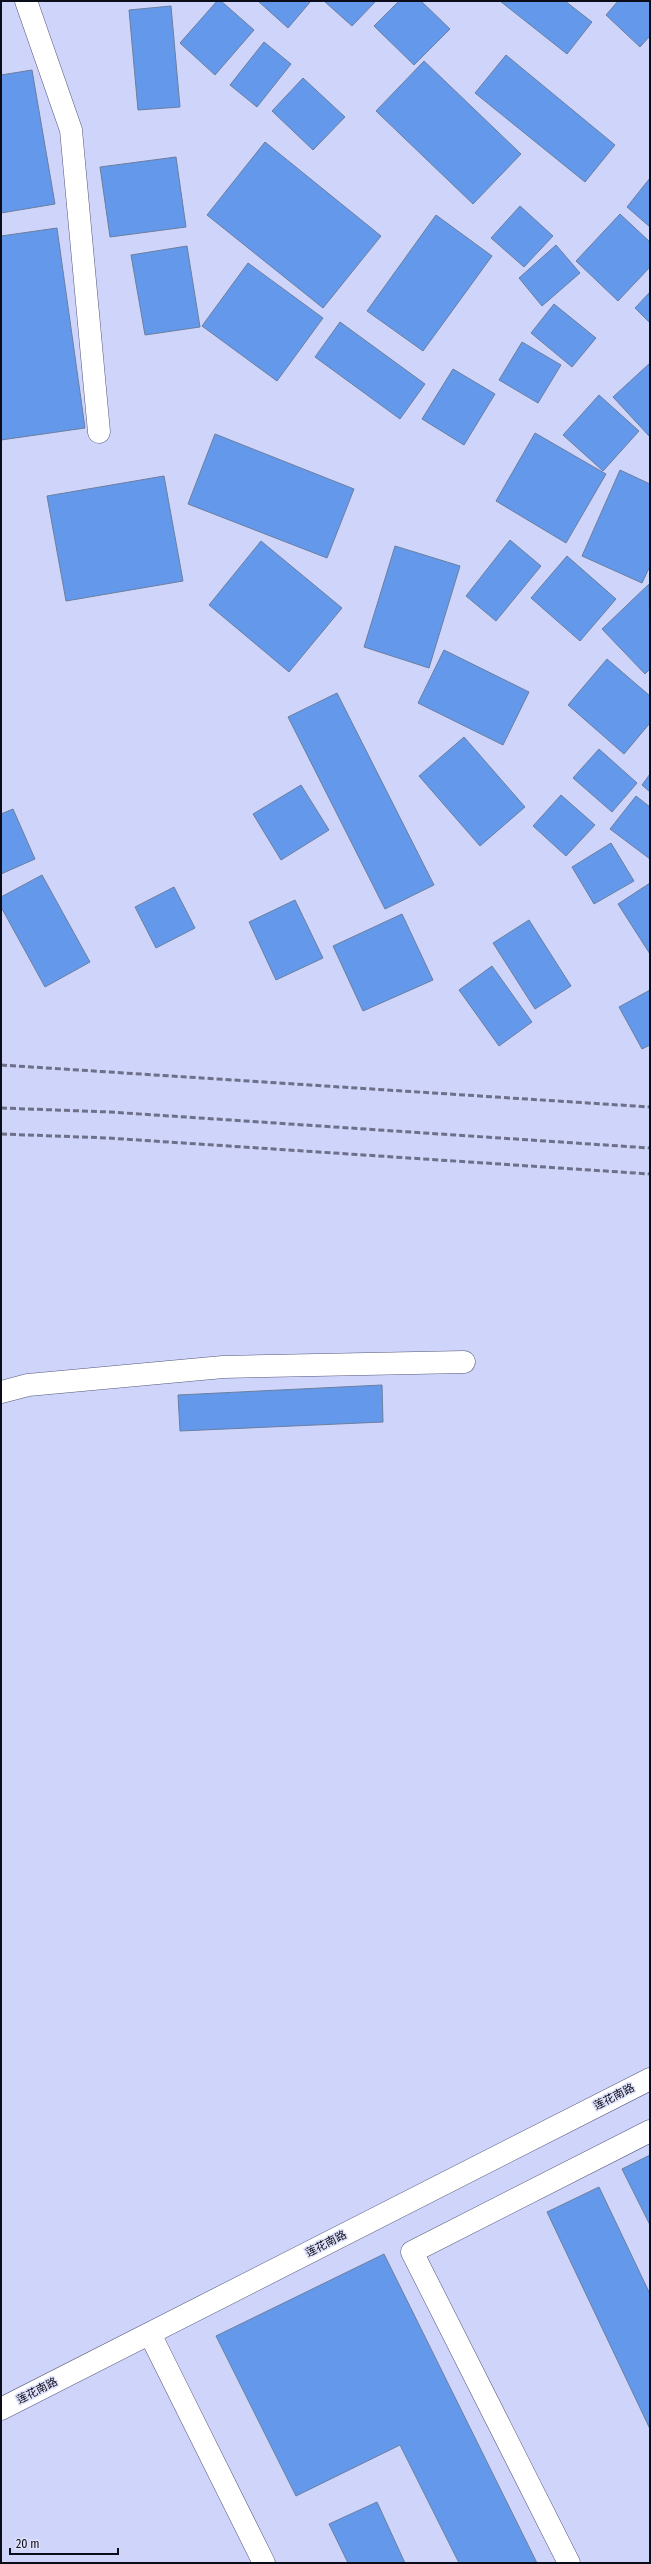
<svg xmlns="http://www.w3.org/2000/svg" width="651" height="2564" font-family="'Fira Sans Condensed','Noto Sans SC',sans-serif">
  <rect width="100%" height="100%" fill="#cfd4fb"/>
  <g fill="#6498ea" stroke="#6b7f9f">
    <path d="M217,1H221L254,30L215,75L180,43Z"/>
    <path d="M258,1H311L288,28Z"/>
    <path d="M324,1H376L352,26Z"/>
    <path d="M399,1H421L450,29L414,65L374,26Z"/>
    <path d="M500,1H565L592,22L567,54Z"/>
    <path d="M618,1H650V36L640,47L606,15Z"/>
    <path d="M171,6L180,107L138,110L129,10Z"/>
    <path d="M264,42L291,64L257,107L230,85Z"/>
    <path d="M506,55L615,145L585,182L475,93Z"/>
    <path d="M424,61L521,154L473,204L376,111Z"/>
    <path d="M32,70L55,204L1,213V75Z"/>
    <path d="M303,78L345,117L313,150L272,111Z"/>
    <path d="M265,142L381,236L323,308L207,215Z"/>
    <path d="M176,157L186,227L110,237L100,167Z"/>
    <path d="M650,178V227L627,207Z"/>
    <path d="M520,206L553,236L524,267L491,238Z"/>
    <path d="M620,214L650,242V267L618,301L576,261Z"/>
    <path d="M436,215L492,256L423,351L367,311Z"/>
    <path d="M57,228L85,428L1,440V236Z"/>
    <path d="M556,245L580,273L542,306L519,278Z"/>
    <path d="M187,246L200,327L145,335L131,255Z"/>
    <path d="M248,263L323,318L277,381L202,326Z"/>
    <path d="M650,292V323L635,308Z"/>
    <path d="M554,304L596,338L572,367L531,333Z"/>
    <path d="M340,322L425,384L400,419L315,357Z"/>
    <path d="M522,342L561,365L538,403L499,380Z"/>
    <path d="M650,363V437L613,397Z"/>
    <path d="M453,369L495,394L464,445L422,419Z"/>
    <path d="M599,395L639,431L603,471L563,435Z"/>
    <path d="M535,433L606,474L566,543L496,501Z"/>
    <path d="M215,434L354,489L327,558L188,504Z"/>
    <path d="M620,470L650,484V566L642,583L582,556Z"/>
    <path d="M164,476L183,581L66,601L47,496Z"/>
    <path d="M510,540L541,566L496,621L466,596Z"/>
    <path d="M261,541L342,608L289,672L209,605Z"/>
    <path d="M395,546L460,566L429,668L364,647Z"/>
    <path d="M567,556L616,599L580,641L531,598Z"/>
    <path d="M649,584L650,669L645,674L602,629Z"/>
    <path d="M444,650L529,692L503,745L418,703Z"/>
    <path d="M607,659L650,696V723L624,754L568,705Z"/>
    <path d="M337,693L434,885L385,909L288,717Z"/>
    <path d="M464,737L525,807L480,846L419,776Z"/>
    <path d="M599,749L637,783L612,812L573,778Z"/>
    <path d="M650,774V792L642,785Z"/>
    <path d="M301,785L329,830L281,860L253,814Z"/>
    <path d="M561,795L595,825L566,856L533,826Z"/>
    <path d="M636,796L650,807V859L610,829Z"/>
    <path d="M13,809L35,859L1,874V814Z"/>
    <path d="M611,843L634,881L594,904L572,867Z"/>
    <path d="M42,875L90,962L45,987L1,907V897Z"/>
    <path d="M650,883V954L618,904Z"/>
    <path d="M174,887L195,928L156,948L135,907Z"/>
    <path d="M295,900L323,958L276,980L249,922Z"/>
    <path d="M402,914L433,980L363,1011L333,946Z"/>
    <path d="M529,920L571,986L535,1009L493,943Z"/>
    <path d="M492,966L532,1022L499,1046L459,990Z"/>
    <path d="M650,990V1045L642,1049L619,1007Z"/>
    <path d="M382,1385L383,1422L180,1431L178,1395Z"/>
    <path d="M650,2155V2225L622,2169Z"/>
    <path d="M599,2187L650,2294V2429L547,2212Z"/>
    <path d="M384,2254L537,2563H459L400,2445L296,2496L216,2336Z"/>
    <path d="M377,2502L405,2563H348L329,2524Z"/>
  </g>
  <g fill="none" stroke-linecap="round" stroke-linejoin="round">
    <g stroke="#55587a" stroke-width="23">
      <g id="minor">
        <path d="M26,1L71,130L99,432"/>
        <path d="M1,1392L28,1385L223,1367L464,1362"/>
        <path d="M150,2334L264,2563"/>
        <path d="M1,2409L650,2079"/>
        <path d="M569,2563L412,2252L650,2131"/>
      </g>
    </g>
    <use href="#minor" stroke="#fff" stroke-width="22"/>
    <g stroke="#6d7089" stroke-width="3" stroke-dasharray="6 3" stroke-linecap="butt">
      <path d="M1,1065L650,1107"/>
      <path d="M1,1108L110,1112L650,1148"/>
      <path d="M1,1134L108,1138L650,1174"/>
    </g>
  </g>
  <g text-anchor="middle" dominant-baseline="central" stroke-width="3" stroke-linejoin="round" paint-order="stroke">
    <g font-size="11" fill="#0c0d1a" stroke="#dfe2fa">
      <text transform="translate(614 2097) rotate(-27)">莲花南路</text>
      <text transform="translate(326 2244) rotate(-27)">莲花南路</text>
      <text transform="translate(37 2391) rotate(-27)">莲花南路</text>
    </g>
  </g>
  <rect width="651" height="2564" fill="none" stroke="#0c0d1a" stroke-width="4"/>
  <path d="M10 2548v6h108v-6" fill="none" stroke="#0c0d1a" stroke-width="2"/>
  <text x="16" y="2548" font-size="12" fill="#0c0d1a" stroke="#dfe2fa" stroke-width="3" paint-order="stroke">20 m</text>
</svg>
